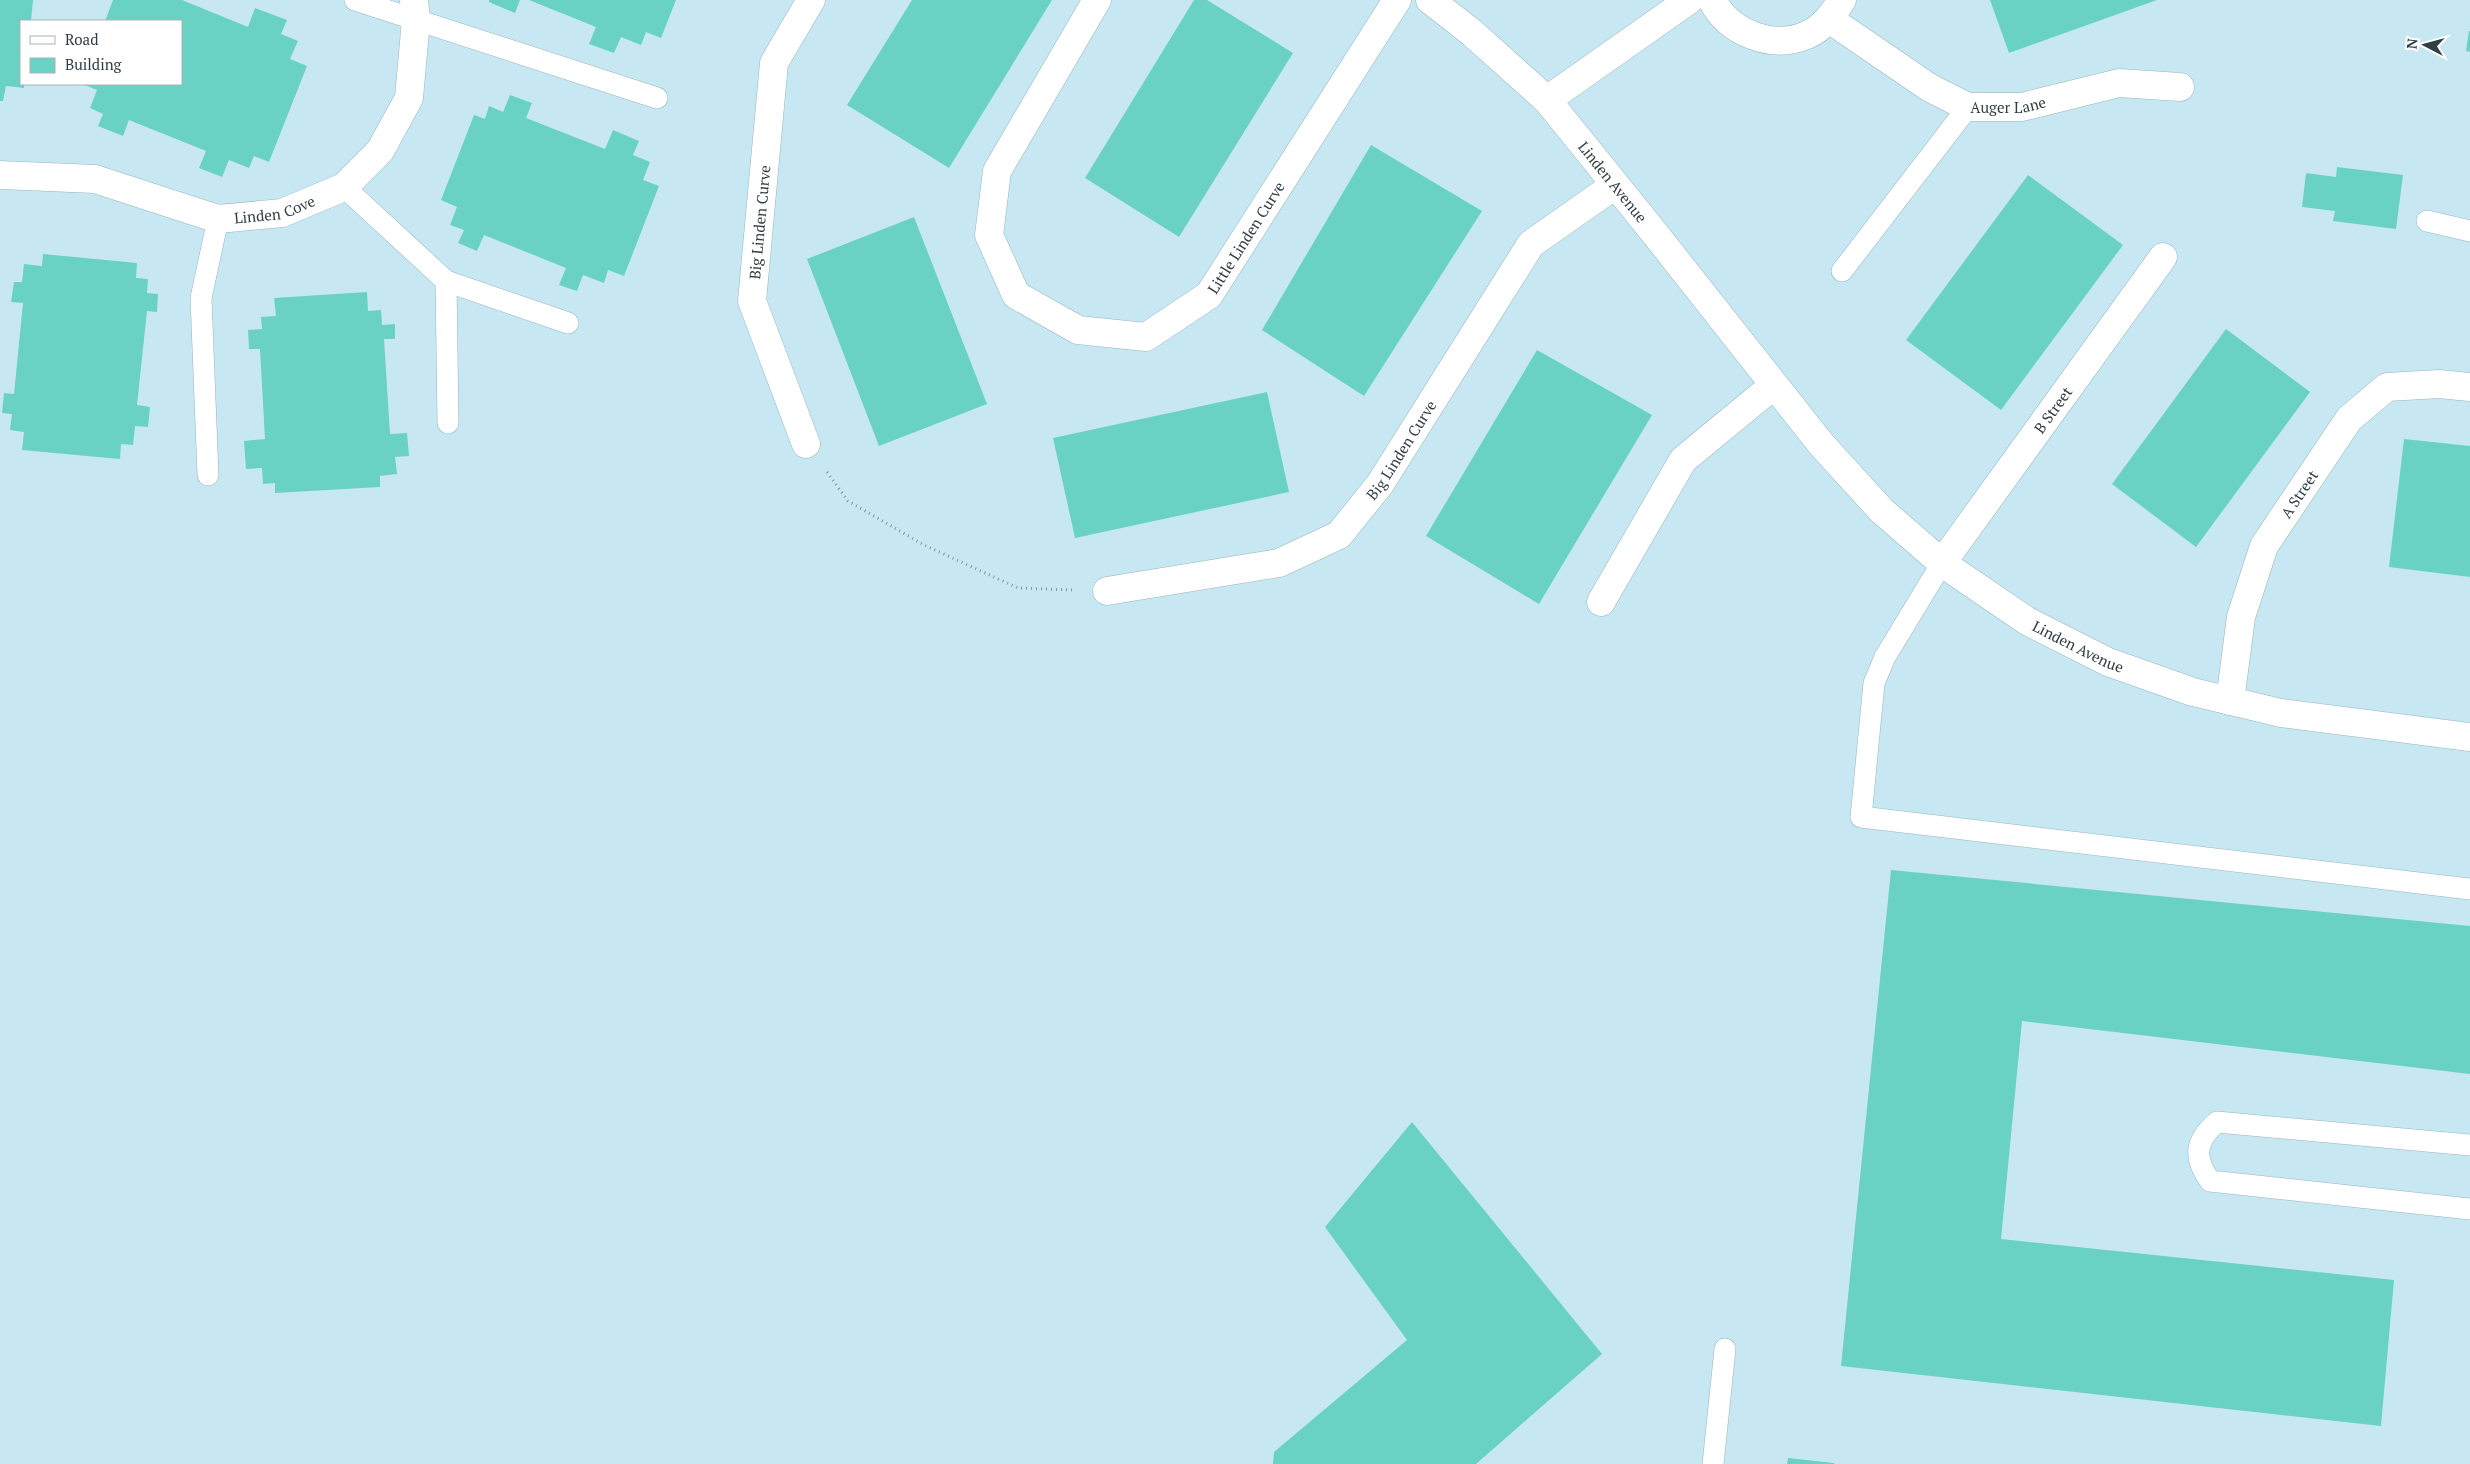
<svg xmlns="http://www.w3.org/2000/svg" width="2470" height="1464" font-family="'PT Serif',serif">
  <rect width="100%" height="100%" fill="#c7e8f3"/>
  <g fill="#69d2c5">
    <path d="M0,0H33L31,21H21V84H24V88L6,86L3,101H0Z"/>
    <path d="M113,0H182L248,27L255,8L287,20L281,34L298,41L290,59L307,66L269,162L254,156L249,168L229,160L222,177L199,168L206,151L129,120L123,136L98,126L103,114L90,108L97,90L82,84H181V21H105Z"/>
    <path d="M489,0H520L515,13L489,2Z"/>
    <path d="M529,0H676L661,38L646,32L641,45L621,37L614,53L589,44L596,27Z"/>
    <path d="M912,0H1052L949,168L847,105Z"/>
    <path d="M1194,0H1207L1293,53L1179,237L1085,178Z"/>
    <path d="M1990,0H2157L2009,53Z"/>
    <path d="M2469,31H2470V52L2466,51Z"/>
    <path d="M510,95L532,103L526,118L605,149L613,130L639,141L633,155L650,162L643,180L659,186L624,276L608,270L604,283L583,275L577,291L559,285L566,268L484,235L477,251L458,243L464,230L450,225L457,207L441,200L474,115L485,119L489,106L503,112Z"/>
    <path d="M1371,145L1482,211L1364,396L1262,330Z"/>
    <path d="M2337,167L2403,175L2396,229L2333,221L2335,211L2302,207L2306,173L2336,177Z"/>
    <path d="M2028,175L2123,245L2001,410L1906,340Z"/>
    <path d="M914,217L987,404L879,446L807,259Z"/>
    <path d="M43,254L137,263L136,278L148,279L147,293L158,294L157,312L147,311L137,405L150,407L148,427L135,426L133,445L121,444L120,459L22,450L24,432L10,430L12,414L2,413L4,393L14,394L23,303L11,302L14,282H22L24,264L42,266Z"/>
    <path d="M367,292L368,311L381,310L382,325L395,324V339H384L390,434L407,433L409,456L395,457L397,474L380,476V487L275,493V483L263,484L262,468L246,469L244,441L265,439L260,349H249L248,330L262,329L261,317L276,316L274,298Z"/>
    <path d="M2226,329L2310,392L2196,547L2112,484Z"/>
    <path d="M1537,350L1652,415L1539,604L1426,536Z"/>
    <path d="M1267,392L1289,492L1075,538L1053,438Z"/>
    <path d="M2404,439L2470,446V577L2389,567Z"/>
    <path d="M1891,870L2470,926V1074L2022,1021L2001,1239L2394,1280L2381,1426L1841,1366Z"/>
    <path d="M1412,1122L1602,1354L1476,1464H1273L1274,1452L1407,1340L1325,1227Z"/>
    <path d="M1788,1458L1834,1463V1464H1787Z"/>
  </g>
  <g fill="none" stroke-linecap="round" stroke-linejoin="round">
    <g stroke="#95b5bf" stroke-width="22">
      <g id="lane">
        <path d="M355,0L657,98"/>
        <path d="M344,187L446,281L448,423"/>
        <path d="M2427,221L2470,231"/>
        <path d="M1842,271L1968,107"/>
        <path d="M446,281L568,323"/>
        <path d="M208,475L201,298L218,219"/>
        <path d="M1942,563L1885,657L1874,683L1861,817L2470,889"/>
        <path d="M2470,1145L2217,1122C2195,1141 2193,1157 2210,1181L2470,1209"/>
        <path d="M1713,1464L1725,1349"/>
      </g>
    </g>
    <g stroke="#95b5bf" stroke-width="29">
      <g id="street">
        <path id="s1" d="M1097,0L997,171L989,235L1016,295L1078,330L1146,337L1209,295L1397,0"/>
        <path d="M1712,0C1729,33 1772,50 1807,35C1823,28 1833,14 1842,0"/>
        <path id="s2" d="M1829,19L1930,88L1968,107H2022L2119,83L2180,87"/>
        <path d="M1547,100L1689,0"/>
        <path id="s3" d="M0,175L95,179L218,219L282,213L344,187L380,151L409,98L416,20L414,0"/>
        <path id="s4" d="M806,444L752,301L774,63L811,0"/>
        <path id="s5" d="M1942,563L2163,257"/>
        <path id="s6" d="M1107,591L1279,563L1339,535L1380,484L1531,244L1615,185"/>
        <path d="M1601,602L1683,460L1774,385"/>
        <path id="s7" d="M2230,701L2241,617L2264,546L2349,419L2387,387L2439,384L2470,387"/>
      </g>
    </g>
    <g stroke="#95b5bf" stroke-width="29">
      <g id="secondary">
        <path id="s8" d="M1430,0L1471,32L1547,100L1652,230L1821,444L1882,511L1942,563L2027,621L2108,662L2193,692L2281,713L2470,737"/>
      </g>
    </g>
    <path stroke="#7f979f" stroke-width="3" stroke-dasharray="1 4" stroke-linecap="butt" d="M827,472L848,501L924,545L1018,588L1073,590"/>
    <use href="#lane" stroke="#fff" stroke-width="21"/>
    <use href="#street" stroke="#fff" stroke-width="28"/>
    <use href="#secondary" stroke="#fff" stroke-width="28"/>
  </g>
  <g text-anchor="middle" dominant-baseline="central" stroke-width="4" stroke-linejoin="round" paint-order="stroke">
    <g font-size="15" fill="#303d42" stroke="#fff">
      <text stroke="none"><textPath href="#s2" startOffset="205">Auger Lane</textPath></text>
      <text stroke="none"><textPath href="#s8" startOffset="259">Linden Avenue</textPath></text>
      <text stroke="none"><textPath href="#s3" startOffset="282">Linden Cove</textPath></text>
      <text stroke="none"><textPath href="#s4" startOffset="232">Big Linden Curve</textPath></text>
      <text stroke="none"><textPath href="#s1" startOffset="612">Little Linden Curve</textPath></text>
      <text stroke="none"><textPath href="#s5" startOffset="189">B Street</textPath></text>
      <text stroke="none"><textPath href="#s6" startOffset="346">Big Linden Curve</textPath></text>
      <text stroke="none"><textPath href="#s7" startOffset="222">A Street</textPath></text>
      <text stroke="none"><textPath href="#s8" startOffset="924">Linden Avenue</textPath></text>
    </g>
  </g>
  <rect x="20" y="20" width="162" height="65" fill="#ffffff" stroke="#acb1b3"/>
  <rect x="30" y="36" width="25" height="8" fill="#ffffff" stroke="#acb1b3"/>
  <text x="65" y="45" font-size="15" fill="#303d42">Road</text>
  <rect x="30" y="58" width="25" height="15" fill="#69d2c5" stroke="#acb1b3"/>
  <text x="65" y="70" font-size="15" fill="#303d42">Building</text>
  <g transform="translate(2425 45) rotate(276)" stroke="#ffffff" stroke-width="4" paint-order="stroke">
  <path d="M0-4L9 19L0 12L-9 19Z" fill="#303d42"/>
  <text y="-8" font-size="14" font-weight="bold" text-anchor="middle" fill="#303d42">N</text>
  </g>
</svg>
